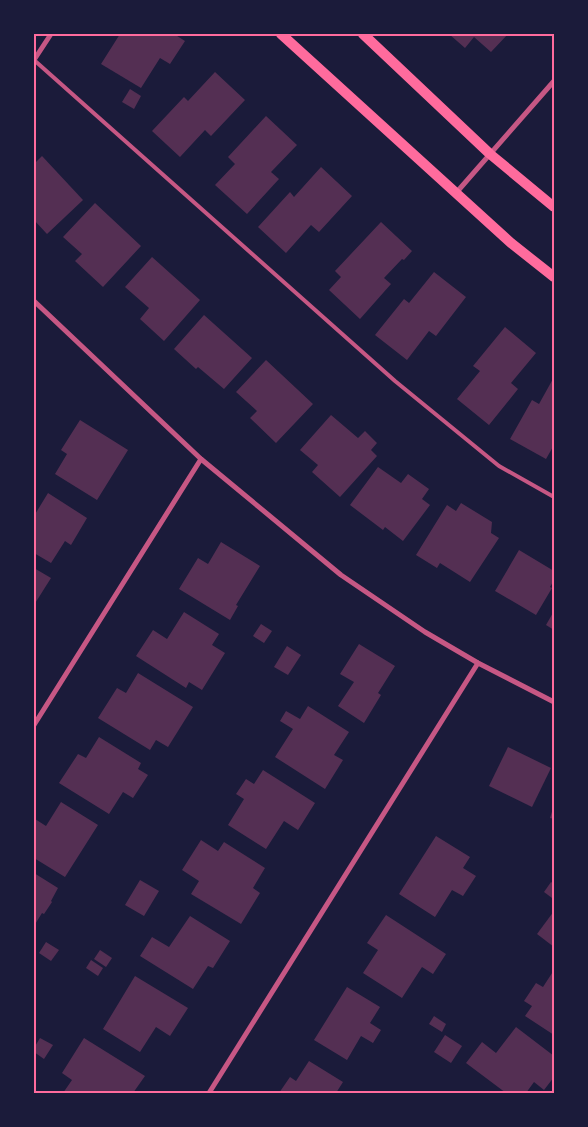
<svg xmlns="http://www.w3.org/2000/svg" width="588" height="1127" font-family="Raleway,sans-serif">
  <rect width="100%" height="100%" fill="#1b1b3a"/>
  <g fill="#542f53">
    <path d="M120,34H174L185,41L170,64L160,58L141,88L101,64Z"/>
    <path d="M449,34H508L491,52L474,37L465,48Z"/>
    <path d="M215,72L245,100L211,136L205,130L180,157L152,131L184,97L188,101Z"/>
    <path d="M130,89L141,96L134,109L122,102Z"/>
    <path d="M266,116L297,145L271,172L279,179L247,214L215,185L235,164L228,157Z"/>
    <path d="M42,156L83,200L47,234L34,220V164Z"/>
    <path d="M321,167L352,196L319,232L311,225L286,253L258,227L290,192L294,197Z"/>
    <path d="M95,203L141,246L103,287L75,261L82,254L63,237Z"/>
    <path d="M381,222L412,251L404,260L402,259L384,278L391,284L360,319L329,290L341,277L335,271Z"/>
    <path d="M152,257L200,300L164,341L140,319L149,308L125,287Z"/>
    <path d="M434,272L466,297L436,336L429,331L407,360L375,335L404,299L409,303Z"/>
    <path d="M204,315L252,358L224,389L198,367L196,369L174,349Z"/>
    <path d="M505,327L536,353L511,383L518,389L489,425L457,399L480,371L473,366Z"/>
    <path d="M266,360L313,404L276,443L250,418L257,411L236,392Z"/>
    <path d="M554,377V445L546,459L510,439L532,400L539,404Z"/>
    <path d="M331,415L358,438L365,431L377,443L371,450L377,456L340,497L312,472L318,465L300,450Z"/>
    <path d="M80,420L128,450L97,500L55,474L67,454L61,450Z"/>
    <path d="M378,467L401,483L408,474L429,489L422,499L430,505L403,541L385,527L383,530L350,505Z"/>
    <path d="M48,493L87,518L71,545L65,541L51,563L34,553V516Z"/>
    <path d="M461,503L492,522L491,533L499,538L470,582L440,563L437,568L416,555L447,505L456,511Z"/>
    <path d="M221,542L260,566L236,605L238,606L230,620L179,589L198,558L208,564Z"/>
    <path d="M519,550L554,571V580L550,587L552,588L536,615L495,591Z"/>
    <path d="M34,568L51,578L34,605Z"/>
    <path d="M554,611V630L546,625Z"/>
    <path d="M184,612L219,634L212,645L225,653L202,690L189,682L186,688L136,656L153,630L167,639Z"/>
    <path d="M261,624L272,631L264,643L253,636Z"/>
    <path d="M359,644L395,666L378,693L381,695L364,723L338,706L354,682L340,674Z"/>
    <path d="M287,646L301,655L288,675L274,667Z"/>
    <path d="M138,673L193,707L168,747L156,740L150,750L98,718L117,688L126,693Z"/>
    <path d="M308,706L349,732L334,755L343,760L325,789L275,757L293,729L280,721L286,711L300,719Z"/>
    <path d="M99,737L141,763L138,769L148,775L133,798L123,792L109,814L59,783L78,754L86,758Z"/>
    <path d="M508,747L551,768L532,807L489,786Z"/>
    <path d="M263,770L315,803L298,830L284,821L266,849L228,825L244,799L236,794L246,779L254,784Z"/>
    <path d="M61,802L98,825L65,877L34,858V821L35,819L46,826Z"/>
    <path d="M554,805V819L550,818Z"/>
    <path d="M436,836L470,857L463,868L476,876L463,896L452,890L435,917L399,894Z"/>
    <path d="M201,840L218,851L224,842L265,868L253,888L260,893L241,924L191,894L199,881L182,870Z"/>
    <path d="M34,873L58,888L51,901L52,902L44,914L42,913L34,926Z"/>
    <path d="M140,880L159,891L144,916L125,905Z"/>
    <path d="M551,882L554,884V894L552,898L544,892Z"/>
    <path d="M554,911V947L537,934Z"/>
    <path d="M386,915L446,954L433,974L422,967L402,998L363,973L378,950L367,943Z"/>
    <path d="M190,916L230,941L213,968L208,966L193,989L140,956L152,937L169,947Z"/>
    <path d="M46,942L59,950L51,961L39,953Z"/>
    <path d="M100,950L112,958L106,967L94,959Z"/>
    <path d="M91,960L103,968L98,976L86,968Z"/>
    <path d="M554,970V1035L525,1016L532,1006L524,1001L536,983L543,987Z"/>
    <path d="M135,976L188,1008L170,1036L156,1027L140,1052L103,1029Z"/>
    <path d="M347,987L380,1007L370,1023L381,1030L373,1043L361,1036L347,1060L314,1040Z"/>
    <path d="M434,1016L446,1024L442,1032L429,1024Z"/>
    <path d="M516,1027L554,1056V1077L544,1090L534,1082L526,1093H506L466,1063L482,1042L496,1053Z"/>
    <path d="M445,1035L462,1046L451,1063L434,1052Z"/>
    <path d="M40,1038L53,1045L44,1059L34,1052V1048Z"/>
    <path d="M84,1038L145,1076L133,1093H63L72,1080L62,1073Z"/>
    <path d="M309,1061L343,1082L336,1093H279L290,1077L296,1081Z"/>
  </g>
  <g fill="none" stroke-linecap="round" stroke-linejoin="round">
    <path stroke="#c65784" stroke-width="4" d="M34,60L395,381L499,466L554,497"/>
    <g stroke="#c65784" stroke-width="5">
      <path d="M34,60L51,34"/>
      <path d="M456,193L554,81"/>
      <path d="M34,301L201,459L341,575L425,632L478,663L554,702"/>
      <path d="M34,725L201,459"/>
      <path d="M209,1093L478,663"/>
    </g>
    <g stroke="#ff6b9d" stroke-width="10">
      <path d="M281,34L511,243L554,277"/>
      <path d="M363,34L490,154L554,207"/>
    </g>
  </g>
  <rect width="588" height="1127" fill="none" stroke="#1b1b3a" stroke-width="70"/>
  <rect x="35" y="35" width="518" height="1057" fill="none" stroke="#ff6b9d" stroke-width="2"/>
</svg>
